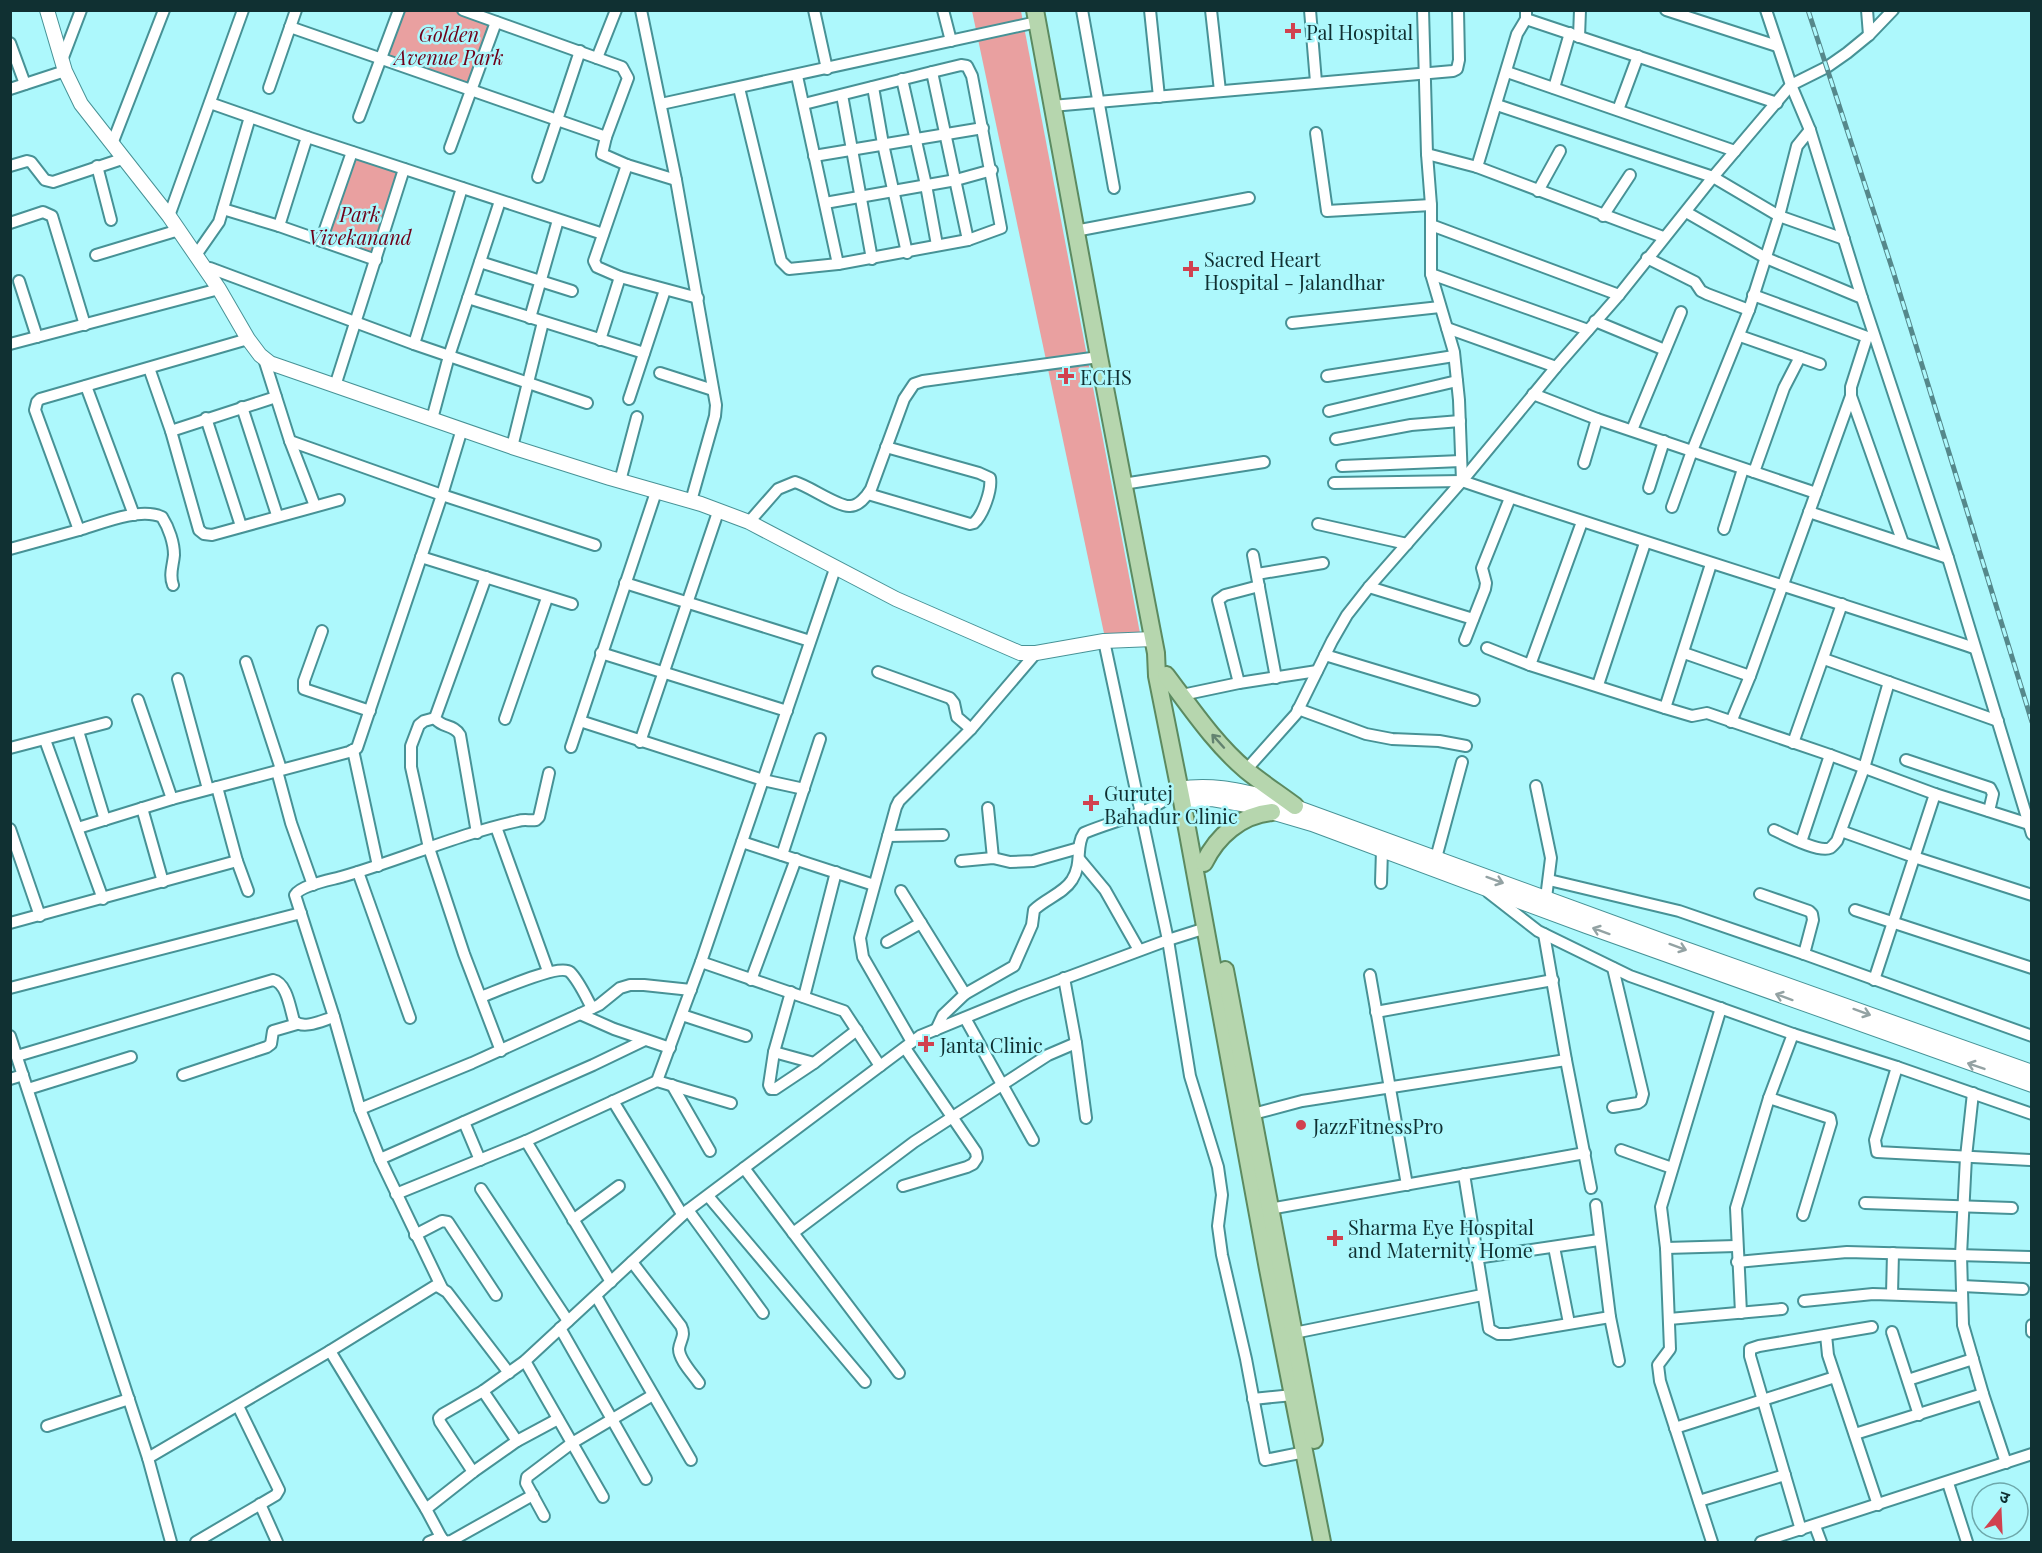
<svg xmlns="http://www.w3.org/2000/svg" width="2042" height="1553" font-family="'Playfair Display','Noto Sans Devanagari',serif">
  <rect width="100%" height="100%" fill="#adf8fc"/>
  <g fill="#e9a0a0">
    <path d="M401,11H457L494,23L472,89L386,59Z"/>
    <path d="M972,11H1021L1140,633L1105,638Z"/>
    <path d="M358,155L404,169L376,258L327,241Z"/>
  </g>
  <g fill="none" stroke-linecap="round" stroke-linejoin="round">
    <g stroke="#479296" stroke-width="14">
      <g id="minor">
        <path d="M463,10L622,67L628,78L606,137L602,154L627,165L676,180"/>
        <path d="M641,10L676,180L716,405L715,416L691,501"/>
        <path d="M814,10L827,69"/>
        <path d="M943,10L951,41"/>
        <path d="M1082,10L1114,188"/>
        <path d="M1150,10L1159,97"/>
        <path d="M1211,10L1220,91"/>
        <path d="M1310,10L1316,82"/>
        <path d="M1423,10L1427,154L1431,205V274L1454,352L1459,400L1462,481C1632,539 1804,591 1974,648"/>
        <path d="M1526,10V19L1777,103"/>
        <path d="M1666,10L1777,46"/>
        <path d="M1766,10L1791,85L1810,130L1862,298L1948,558L2032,834"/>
        <path d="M1867,10L1869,35"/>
        <path d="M1526,19L1517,34L1477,167L1663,237"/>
        <path d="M290,27L606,137"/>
        <path d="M1579,37L1580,10"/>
        <path d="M10,43L25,84"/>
        <path d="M597,58L616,10"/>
        <path d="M62,60L81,10"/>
        <path d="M1507,72L1735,151"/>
        <path d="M797,76L838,264L968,240L1001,228L972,76L967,66L961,65L932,72"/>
        <path d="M902,79L926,185L937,245"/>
        <path d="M873,87L883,144L907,253"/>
        <path d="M269,88L296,10"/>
        <path d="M739,88L781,261L789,269L838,264"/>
        <path d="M1554,88L1570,33"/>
        <path d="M10,89L65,71"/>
        <path d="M842,95L872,259"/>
        <path d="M210,103L307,137L603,234"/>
        <path d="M661,104L1037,22"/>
        <path d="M804,104L932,72L968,240"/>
        <path d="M1497,105L1713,177L1779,216L1844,239"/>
        <path d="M1052,106L1453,71L1457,69L1459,60L1458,10"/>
        <path d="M1618,110L1638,56"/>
        <path d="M359,117L399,10"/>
        <path d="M1316,133L1327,211L1431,205"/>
        <path d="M112,144L164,10"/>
        <path d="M450,148L496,22"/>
        <path d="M1427,154L1477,167"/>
        <path d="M814,156L983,128"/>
        <path d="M10,166L27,161L31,162L45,180L53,182L122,159"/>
        <path d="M97,166L111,220"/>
        <path d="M538,177L580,51"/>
        <path d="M1538,191L1560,151"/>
        <path d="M825,203L956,180L992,170"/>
        <path d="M223,209L279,226L376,260"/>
        <path d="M1686,212L1766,258L1862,298"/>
        <path d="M169,216L243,10"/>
        <path d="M1603,216L1630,175"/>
        <path d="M10,223L43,212L52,216L85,325"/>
        <path d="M1431,225L1619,295"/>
        <path d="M279,226L307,137"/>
        <path d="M1075,231L1249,198"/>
        <path d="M321,241L352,152"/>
        <path d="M96,255L179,230"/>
        <path d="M196,255L219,222L250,117"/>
        <path d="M1647,258L1695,282L1701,291L1707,294L1749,310"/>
        <path d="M480,262L572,291"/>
        <path d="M206,269L210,268L414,344L587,403"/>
        <path d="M1431,274L1588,330"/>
        <path d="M620,277L597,267L594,261L627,165"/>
        <path d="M19,281L37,337"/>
        <path d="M468,298L644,353"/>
        <path d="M530,318L558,220"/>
        <path d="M1595,321L1665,350"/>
        <path d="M1292,323L1440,307"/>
        <path d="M1447,328L1556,367"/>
        <path d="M1740,336L1820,364"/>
        <path d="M600,340L620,277L698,298"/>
        <path d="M10,344L219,289"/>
        <path d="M414,344L462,188"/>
        <path d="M264,359L290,441L315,506"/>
        <path d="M149,368L171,431L199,530L204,534L212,535L339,500"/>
        <path d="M660,373L713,390"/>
        <path d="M1327,376L1454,356"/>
        <path d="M86,386L134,515"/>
        <path d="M335,386L404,169"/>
        <path d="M1533,394L1597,419L1816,493"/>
        <path d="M1851,396L1903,543"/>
        <path d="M629,399L665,290"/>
        <path d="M242,407L277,515"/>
        <path d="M1329,411L1457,381"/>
        <path d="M206,418L241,526"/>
        <path d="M432,419L449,356L500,201"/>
        <path d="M1632,430L1681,312"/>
        <path d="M171,431L276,397"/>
        <path d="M1336,439L1411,425L1460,421"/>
        <path d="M290,441L442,495L595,545"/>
        <path d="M512,447L543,322"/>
        <path d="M1584,463L1597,419"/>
        <path d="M1342,466L1461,461"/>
        <path d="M1754,472L1784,388L1800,357"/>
        <path d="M620,481L637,417"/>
        <path d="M1334,483L1462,481"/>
        <path d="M1123,484L1264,462"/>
        <path d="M1649,488L1664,441"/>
        <path d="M868,494L970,524L974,523C983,515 992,490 990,478L979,473L886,447"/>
        <path d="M1672,507L1692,451L1749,310L1779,216L1797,146L1810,130"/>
        <path d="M1809,512L1948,558"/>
        <path d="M749,522L778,489L795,482C809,486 837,506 849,506C858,507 867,496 871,489L904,399L914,384L923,381L1099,357"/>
        <path d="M1318,524L1407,544"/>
        <path d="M1724,529L1743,469"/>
        <path d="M79,530C102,523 140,507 162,517C169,528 174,543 174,555C173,566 169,575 173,585"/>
        <path d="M10,549L79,530L35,410L37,402L40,399L248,339"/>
        <path d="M1253,555L1276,678"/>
        <path d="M421,557L572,604"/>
        <path d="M1257,574L1323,563"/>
        <path d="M625,583L810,641"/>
        <path d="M1369,587L1473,619"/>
        <path d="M322,631L304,681V689L370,711"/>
        <path d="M1465,640L1485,589L1486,583L1482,568L1510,498"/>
        <path d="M1104,641L1168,940L1190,1076L1218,1167L1222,1195L1218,1226L1222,1255L1246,1359L1265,1460L1305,1452"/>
        <path d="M1487,648L1530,665L1665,708L1692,716L1707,713L1830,755L1935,794L2029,824"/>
        <path d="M601,653L787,711"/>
        <path d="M1684,653L1750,676"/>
        <path d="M1325,655L1474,700"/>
        <path d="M1824,659L1998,721"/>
        <path d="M246,662L281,769"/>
        <path d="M1530,665L1582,522"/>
        <path d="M878,672L950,698L954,703L957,717L971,729"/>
        <path d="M178,679L208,789"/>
        <path d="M1239,683L1218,600L1225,595L1259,586"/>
        <path d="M1598,685L1645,543"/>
        <path d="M1182,695L1239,683L1317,671"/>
        <path d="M138,700L172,799"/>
        <path d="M1665,708L1711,564"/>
        <path d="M1298,709L1366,734L1392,739L1439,741L1466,746"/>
        <path d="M435,718L424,721L419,725L411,746V767L429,848L464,954L501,1051"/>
        <path d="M505,719L547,598"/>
        <path d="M580,721L763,780L804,789"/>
        <path d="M1731,722L1750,676L1851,396V387L1867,337L1753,295"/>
        <path d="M78,731L105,820"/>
        <path d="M45,740L103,899"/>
        <path d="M640,742L718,512"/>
        <path d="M1793,743L1842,604"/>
        <path d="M571,747L656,492"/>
        <path d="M10,748L106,723"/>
        <path d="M353,750L378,866"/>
        <path d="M1906,760L1990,788L1993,794L1989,811"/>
        <path d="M1246,770L1296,714L1332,641L1347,615L1369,587L1462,481L1556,367L1619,295L1713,177L1791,85L1827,67L1847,53L1869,35L1893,10"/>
        <path d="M277,771L291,823L313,885"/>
        <path d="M1536,786L1551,858L1546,898"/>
        <path d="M217,787L237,861L248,891"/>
        <path d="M142,808L163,882"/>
        <path d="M988,808L993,858"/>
        <path d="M496,827L548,971"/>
        <path d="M78,828L172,799L349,752L357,748L442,495L462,429"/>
        <path d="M10,829L40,916"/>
        <path d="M1774,830C1785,835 1819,853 1830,848C1832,847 1836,842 1837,841L1864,768L1889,682"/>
        <path d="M1841,831L1914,857L2032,895"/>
        <path d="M477,833L460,735C454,724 441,728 435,718L486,577"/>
        <path d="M888,836L943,835"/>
        <path d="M742,842L874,885"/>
        <path d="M1801,842L1830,755"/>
        <path d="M782,855L820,739"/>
        <path d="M1436,858L1462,762"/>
        <path d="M1080,860L1105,890L1139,950"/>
        <path d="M961,861L993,858L1010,862L1033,861L1079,848"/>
        <path d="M358,872L410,1018"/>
        <path d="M1549,880L1679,911L1804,954L2032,1036"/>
        <path d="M1381,883L1382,850"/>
        <path d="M901,891L965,994"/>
        <path d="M1488,892L1538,931L1630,976L1793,1034L1897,1067L2032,1114"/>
        <path d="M1760,894L1809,911L1812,914L1813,920L1804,954"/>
        <path d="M1855,910L2032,968"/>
        <path d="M10,923L237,861"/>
        <path d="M1544,934L1566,1060L1591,1188"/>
        <path d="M887,942L921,923"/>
        <path d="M701,962L844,1011L880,1066"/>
        <path d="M1613,968L1643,1094L1641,1101L1638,1103L1613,1107"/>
        <path d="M1370,975L1407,1185"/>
        <path d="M1064,978L1076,1043L1086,1118"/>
        <path d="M751,980L796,859"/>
        <path d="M1874,980L1935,794"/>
        <path d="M10,988L301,913"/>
        <path d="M791,992L774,1052L769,1085L771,1089H775L814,1063L857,1030"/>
        <path d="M481,997C495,992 559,963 570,972C579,981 586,997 592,1008"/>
        <path d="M804,997L836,872"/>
        <path d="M1376,1012L1553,980"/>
        <path d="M580,1014L614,1029L670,1048"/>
        <path d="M682,1015L746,1036"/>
        <path d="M965,1018L1033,1140"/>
        <path d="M936,1030L943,1015L965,994L1014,966L1032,925L1034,910C1045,899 1064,893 1072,880C1083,863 1075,846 1084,833C1117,819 1153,814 1179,789"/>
        <path d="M10,1036L148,1458L171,1542"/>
        <path d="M912,1042L863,957L860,938L896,807L899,801L971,729L1036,653"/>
        <path d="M774,1052L814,1063"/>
        <path d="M17,1056L273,980C287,983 290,1008 294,1021C304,1030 323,1020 334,1017"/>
        <path d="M1897,1067L1875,1140L1877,1152L2030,1160"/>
        <path d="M183,1075L267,1047L271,1044L273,1031L297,1024"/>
        <path d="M10,1079L23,1075"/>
        <path d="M657,1081L701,962L835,569"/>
        <path d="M672,1085L710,1151"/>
        <path d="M28,1089L131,1057"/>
        <path d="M1973,1093L1966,1157L1961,1255L1963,1325L1983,1394L2006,1463"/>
        <path d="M1769,1098L1830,1118L1831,1123L1803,1215"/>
        <path d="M613,1101L682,1214"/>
        <path d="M360,1109L472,1063L580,1014L599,1005L620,988L630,985H644L691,990"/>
        <path d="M1253,1114L1302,1101L1566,1060"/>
        <path d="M464,1122L480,1160"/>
        <path d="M526,1141L611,1282"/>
        <path d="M1621,1150L1672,1168"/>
        <path d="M380,1159L593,1065L645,1040"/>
        <path d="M744,1168L899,1373"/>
        <path d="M1464,1174L1489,1329L1498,1334H1509L1610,1317"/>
        <path d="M903,1186L967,1167L973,1164L977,1158L976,1152L905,1048"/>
        <path d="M481,1189L568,1321"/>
        <path d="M396,1194L526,1141L657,1081L731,1103"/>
        <path d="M708,1196L865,1382"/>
        <path d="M1865,1203L2012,1208"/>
        <path d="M1596,1205L1610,1317L1619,1361"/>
        <path d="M1269,1209L1585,1153"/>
        <path d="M688,1210L763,1313"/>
        <path d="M573,1220L619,1186"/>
        <path d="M793,1233L914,1142L1048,1055L1076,1043"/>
        <path d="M415,1235L442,1221L448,1222L496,1295"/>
        <path d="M1554,1247L1569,1323"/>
        <path d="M1666,1248L1736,1246"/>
        <path d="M1476,1258L1599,1240"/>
        <path d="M632,1262L681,1326C686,1336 680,1340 679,1349C679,1360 693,1374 699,1383"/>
        <path d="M1737,1262L1847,1252L2030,1257"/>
        <path d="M1962,1286L2023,1289"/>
        <path d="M442,1288L380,1159L360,1109L334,1017L295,895C301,885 330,880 341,877C401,860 458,834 518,821C524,819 530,821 536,820L539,817L549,773"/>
        <path d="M1892,1294L1893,1253"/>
        <path d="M596,1296L691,1460"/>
        <path d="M1804,1301L1873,1294L1962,1297"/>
        <path d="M1741,1313L1736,1208L1769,1098L1793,1034"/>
        <path d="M1669,1319L1782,1309"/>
        <path d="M2032,1325V1332"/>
        <path d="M560,1328L646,1479"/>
        <path d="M1892,1332L1919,1415"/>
        <path d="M1289,1334L1482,1295"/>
        <path d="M1826,1335L1828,1355L1878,1505"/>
        <path d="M330,1351L426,1509L441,1537L429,1542"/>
        <path d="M525,1361L603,1497"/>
        <path d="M1908,1380L1973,1359"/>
        <path d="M1253,1399L1293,1395"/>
        <path d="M47,1426L129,1399"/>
        <path d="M1675,1428L1835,1377"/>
        <path d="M1855,1434L1983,1394"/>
        <path d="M517,1441L558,1419"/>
        <path d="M148,1458L330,1351L435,1286L439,1287L447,1292L509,1373"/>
        <path d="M473,1472L440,1422L439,1418L443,1414L483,1391L525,1361L688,1210L920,1036L1020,995L1168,940L1206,928"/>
        <path d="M1948,1483L1967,1542"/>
        <path d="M1699,1501L1785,1475"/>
        <path d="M260,1504L277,1542"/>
        <path d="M426,1509L473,1472L517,1441L483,1391"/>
        <path d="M544,1516L526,1483L527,1477L572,1443L653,1395"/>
        <path d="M1815,1526L1821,1542"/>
        <path d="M1801,1530L1750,1356V1349L1759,1346L1872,1327"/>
        <path d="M441,1537L445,1542L451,1541L533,1495"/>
        <path d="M196,1542L276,1495L279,1490L238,1406"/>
        <path d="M1712,1542L1660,1381L1658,1365L1670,1349L1666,1248L1661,1207L1721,1008"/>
        <path d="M1761,1542L2032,1454"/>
      </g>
    </g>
    <g stroke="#479296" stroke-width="16">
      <g id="tertiary">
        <path d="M47,10L65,71L81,104L169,216L219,289L248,339L260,355L270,363L512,447L610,478L701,504L749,522L896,599L1020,653H1036L1104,641L1153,639"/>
        <path d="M1179,789C1211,783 1241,791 1271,798L1666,942L2032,1072"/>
        <path d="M1182,801L1212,799L1247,805L1312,824L1586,926L2032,1085"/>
      </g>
    </g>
    <g stroke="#5c8a60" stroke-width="20">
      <g id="primary">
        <path d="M1035,10L1099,357L1156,653L1157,676L1182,801L1268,1269L1322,1542"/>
        <path d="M1166,675C1191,708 1215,744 1246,770C1262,783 1279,794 1295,806"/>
        <path d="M1204,863C1217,836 1241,815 1272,812"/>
        <path d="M1225,970L1314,1440"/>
      </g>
    </g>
    <use href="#minor" stroke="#fff" stroke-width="10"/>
    <use href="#tertiary" stroke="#fff" stroke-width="14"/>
    <use href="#primary" stroke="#b6d6ae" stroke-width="16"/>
    <g stroke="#55888b" stroke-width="5">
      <path id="rail" d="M1808,10L1893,271L2032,722"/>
    </g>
    <use href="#rail" stroke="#adf8fc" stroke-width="3" stroke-dasharray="9" stroke-linecap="butt"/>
  </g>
  <defs><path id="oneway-shaft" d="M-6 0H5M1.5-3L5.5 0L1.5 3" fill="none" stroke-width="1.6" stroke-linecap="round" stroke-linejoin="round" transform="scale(1.5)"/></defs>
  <use stroke="#638370" href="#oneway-shaft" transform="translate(1218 741) rotate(-132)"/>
  <g stroke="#93a2a3">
    <use href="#oneway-shaft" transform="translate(1495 880) rotate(20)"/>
    <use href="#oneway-shaft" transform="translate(1601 931) rotate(-160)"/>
    <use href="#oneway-shaft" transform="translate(1678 947) rotate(20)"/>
    <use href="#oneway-shaft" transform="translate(1784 997) rotate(-160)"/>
    <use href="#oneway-shaft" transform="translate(1862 1012) rotate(20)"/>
    <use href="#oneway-shaft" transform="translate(1976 1066) rotate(-161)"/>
  </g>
  <g fill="#d1414f" stroke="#adf8fc" stroke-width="2">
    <path d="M1290 22h6v6h6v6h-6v6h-6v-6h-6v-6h6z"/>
    <path d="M1188 260h6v6h6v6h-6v6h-6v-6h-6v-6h6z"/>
    <path d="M1063 367h6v6h6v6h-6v6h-6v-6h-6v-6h6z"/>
    <path d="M1088 794h6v6h6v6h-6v6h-6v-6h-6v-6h6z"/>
    <path d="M923 1035h6v6h6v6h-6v6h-6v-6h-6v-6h6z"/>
    <circle cx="1301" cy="1125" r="6"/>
    <path d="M1332 1229h6v6h6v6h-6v6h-6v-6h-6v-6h6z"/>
  </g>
  <g text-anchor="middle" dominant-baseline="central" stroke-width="5" stroke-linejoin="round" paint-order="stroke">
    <g font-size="20" fill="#103032" stroke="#adf8fc" text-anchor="start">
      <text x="1306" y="31">Pal Hospital</text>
      <text x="1204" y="258">Sacred Heart<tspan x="1204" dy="23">Hospital - Jalandhar</tspan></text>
      <text x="1080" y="376">ECHS</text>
      <text x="1104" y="792">Gurutej<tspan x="1104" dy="23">Bahadur Clinic</tspan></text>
      <text x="940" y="1044">Janta Clinic</text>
      <text x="1313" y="1125">JazzFitnessPro</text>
      <text x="1348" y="1226">Sharma Eye Hospital<tspan x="1348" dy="23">and Maternity Home</tspan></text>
    </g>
    <g font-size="20" font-style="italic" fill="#6f0018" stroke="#adf8fc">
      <text x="449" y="33">Golden<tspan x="449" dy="23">Avenue Park</tspan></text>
      <text x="360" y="213">Park<tspan x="360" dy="23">Vivekanand</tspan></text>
    </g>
  </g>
  <rect width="2042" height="1553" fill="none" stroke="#103032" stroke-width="24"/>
  <g transform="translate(2000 1511) rotate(18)"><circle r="28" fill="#adf8fc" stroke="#6ea8ab" stroke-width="1.5"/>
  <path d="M0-4.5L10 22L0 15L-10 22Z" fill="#d1414f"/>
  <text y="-9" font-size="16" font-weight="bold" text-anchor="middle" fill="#103032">उ</text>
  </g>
</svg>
